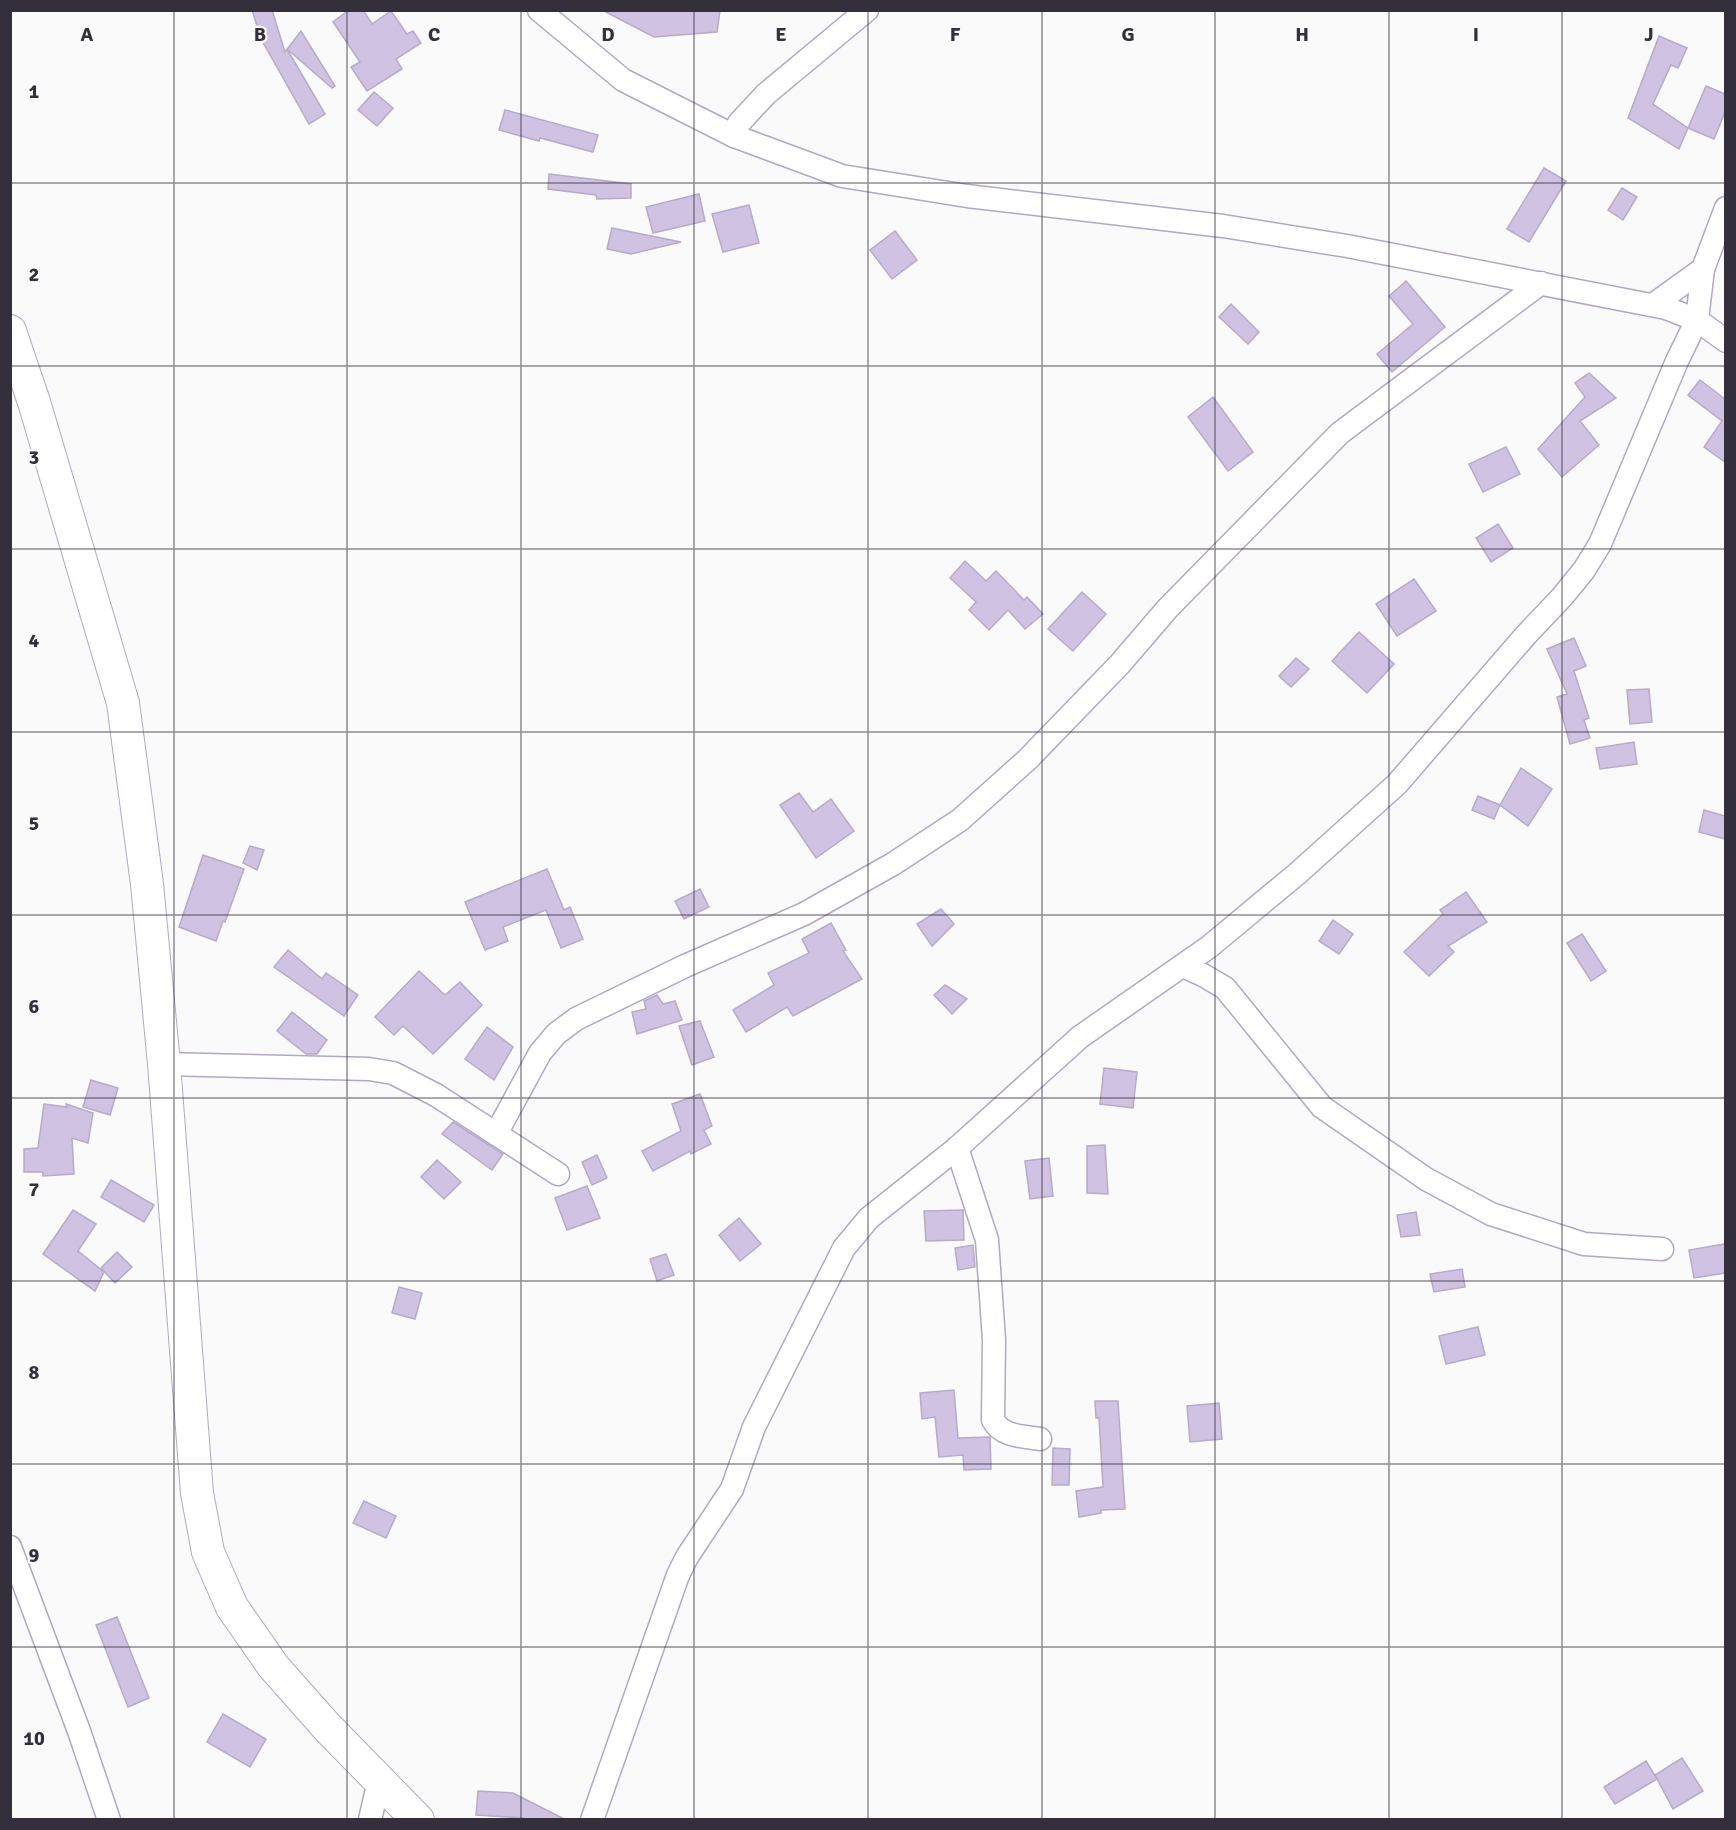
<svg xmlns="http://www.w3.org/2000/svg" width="1736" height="1830" font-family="Signika,sans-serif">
  <rect width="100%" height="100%" fill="#fafafa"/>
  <g fill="#cfc2e2" stroke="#b7abc9" stroke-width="1.5">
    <path d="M252,10H272L285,52L301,31L335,86L332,88L287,49L325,114L309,124L261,39Z"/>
    <path d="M349,10H363L372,24L391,11L407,34L413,31L421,43L396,59L402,69L367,91L351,67L360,62L333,22Z"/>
    <path d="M602,10H720L717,32L654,37Z"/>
    <path d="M1659,36L1687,48L1678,68L1671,65L1653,104L1688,128L1679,149L1628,118Z"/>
    <path d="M1706,86L1725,94V112L1714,139L1688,128Z"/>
    <path d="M374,92L393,108L377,126L358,110Z"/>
    <path d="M505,110L598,135L593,152L540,138L539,141L499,130Z"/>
    <path d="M1544,168L1566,181L1529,242L1507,229Z"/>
    <path d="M549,174L631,184V198L597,199L596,195L548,189Z"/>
    <path d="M1622,188L1637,197L1623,220L1608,210Z"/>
    <path d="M699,194L705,221L653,233L646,207Z"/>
    <path d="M749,205L759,243L723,252L712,214Z"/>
    <path d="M612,228L681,242L631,254L607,249Z"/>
    <path d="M895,231L917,260L892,279L870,250Z"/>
    <path d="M1406,281L1445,327L1392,372L1377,354L1413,324L1389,296Z"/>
    <path d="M1231,304L1259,332L1248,344L1219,317Z"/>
    <path d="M1589,373L1616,398L1580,421L1599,445L1562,477L1538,449L1585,397L1575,383Z"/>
    <path d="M1700,380L1725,399V462L1704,447L1722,421L1688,395Z"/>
    <path d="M1213,397L1253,452L1228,471L1188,417Z"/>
    <path d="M1506,447L1520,474L1483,492L1469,464Z"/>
    <path d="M1498,524L1513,548L1491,562L1476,538Z"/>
    <path d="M965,561L986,581L996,571L1024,600L1027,597L1043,614L1025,629L1008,610L989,630L969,610L976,602L950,578Z"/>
    <path d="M1414,579L1436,611L1397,636L1376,604Z"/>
    <path d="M1082,592L1106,614L1073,651L1048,629Z"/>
    <path d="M1359,632L1394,664L1367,693L1332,661Z"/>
    <path d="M1574,638L1586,666L1574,671L1589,718L1584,720L1590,738L1570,744L1557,697L1567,694L1547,649Z"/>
    <path d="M1296,658L1309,669L1291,687L1279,676Z"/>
    <path d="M1649,689L1652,722L1630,724L1627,690Z"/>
    <path d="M1634,742L1637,764L1600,769L1596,748Z"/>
    <path d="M1521,768L1552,789L1528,826L1500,805Z"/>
    <path d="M799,793L813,812L831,799L854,831L816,858L780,805Z"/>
    <path d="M1478,796L1500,805L1494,819L1472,810Z"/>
    <path d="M1704,810L1725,816V839L1699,832Z"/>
    <path d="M250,846L264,850L257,870L243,863Z"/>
    <path d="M203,855L244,869L225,922L223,921L216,941L179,927Z"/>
    <path d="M547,869L564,910L570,907L583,939L561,948L546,910L503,927L508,941L485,950L465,902Z"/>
    <path d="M700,889L709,907L684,919L675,901Z"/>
    <path d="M1466,892L1487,922L1448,946L1454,952L1429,976L1404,952L1443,914L1440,910Z"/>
    <path d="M941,909L954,924L932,946L917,924Z"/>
    <path d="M1333,920L1353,934L1339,954L1319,941Z"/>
    <path d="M831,923L846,950L843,951L862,979L793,1016L787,1007L746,1032L733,1010L774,985L768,973L809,953L802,939Z"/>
    <path d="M1582,934L1606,971L1591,981L1567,943Z"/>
    <path d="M288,950L322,979L326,973L358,995L344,1016L274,967Z"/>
    <path d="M419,971L445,995L460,982L482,1005L433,1054L403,1026L394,1035L375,1017Z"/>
    <path d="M945,985L967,999L952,1014L934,995Z"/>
    <path d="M657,995L663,1004L675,1001L682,1020L637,1034L632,1012L646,1009L644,1001Z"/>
    <path d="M292,1012L327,1040L317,1054H306L277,1031Z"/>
    <path d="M700,1021L714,1057L692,1065L679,1026Z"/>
    <path d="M487,1027L513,1047L494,1080L465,1059Z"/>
    <path d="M1104,1068L1137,1072L1133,1108L1100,1104Z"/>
    <path d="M91,1080L118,1088L110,1115L83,1107Z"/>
    <path d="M700,1094L712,1126L704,1130L711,1144L691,1154L690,1151L653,1171L642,1151L681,1131L672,1104Z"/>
    <path d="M44,1104L67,1107L66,1104L93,1113L88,1143L72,1138L74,1174L43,1176V1172H24V1149L38,1148Z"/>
    <path d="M453,1122L503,1154L492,1170L442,1134Z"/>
    <path d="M1105,1145L1108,1194L1087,1193V1146Z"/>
    <path d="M597,1155L607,1178L592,1185L582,1162Z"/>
    <path d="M1049,1158L1053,1196L1030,1199L1025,1161Z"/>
    <path d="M437,1160L461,1182L444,1199L421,1177Z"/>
    <path d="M111,1180L154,1205L144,1222L101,1197Z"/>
    <path d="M587,1186L600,1218L567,1230L555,1198Z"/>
    <path d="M73,1210L96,1224L78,1251L104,1272L95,1291L43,1254Z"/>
    <path d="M963,1210L964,1240L926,1241L924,1211Z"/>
    <path d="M1416,1212L1420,1235L1401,1237L1397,1215Z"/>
    <path d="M739,1218L761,1244L740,1261L719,1235Z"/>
    <path d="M1725,1244V1273L1694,1278L1689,1250Z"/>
    <path d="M973,1245L975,1267L958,1270L955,1248Z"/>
    <path d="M117,1252L132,1267L115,1283L101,1268Z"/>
    <path d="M666,1254L674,1275L657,1281L650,1259Z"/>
    <path d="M1462,1269L1465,1287L1434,1292L1430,1274Z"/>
    <path d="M399,1287L422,1293L415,1319L392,1313Z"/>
    <path d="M1478,1327L1485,1355L1446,1364L1439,1336Z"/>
    <path d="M954,1390L958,1438L990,1437L991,1469L964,1470L963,1455L939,1457L935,1417L922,1419L920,1393Z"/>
    <path d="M1095,1401H1118L1125,1509L1101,1510V1513L1079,1517L1076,1491L1103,1487L1099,1418H1096Z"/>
    <path d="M1219,1403L1222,1439L1190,1442L1187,1406Z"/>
    <path d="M1053,1448L1070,1449L1069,1485H1052Z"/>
    <path d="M364,1501L396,1516L386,1538L353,1523Z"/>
    <path d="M117,1617L149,1698L128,1707L96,1625Z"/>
    <path d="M223,1714L266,1739L250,1767L207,1742Z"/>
    <path d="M1682,1758L1703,1791L1673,1809L1655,1775Z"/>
    <path d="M1646,1761L1657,1779L1615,1804L1604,1787Z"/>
    <path d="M478,1791L513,1793L566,1820H522L523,1818L476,1815Z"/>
  </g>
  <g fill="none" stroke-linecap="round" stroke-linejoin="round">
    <g stroke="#b3a7c5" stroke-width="25">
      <g id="street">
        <path d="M539,10L623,80L734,136L842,176L967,196L1223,226L1347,246L1666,308L1697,320L1726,341"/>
        <path d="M734,136L739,123L766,94L867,10"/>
        <path d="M1653,305L1703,269"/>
        <path d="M1183,966L1203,975L1225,988L1322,1107L1426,1179L1491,1214L1584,1244L1662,1249"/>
        <path d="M164,1064L369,1069L393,1073L436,1095L558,1174"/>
        <path d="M496,1134L540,1053L556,1034L576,1019L685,966L804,914L893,864L960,820L1028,759L1119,665L1168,608L1340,433L1541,283"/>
        <path d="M957,1148L987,1240L994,1340L993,1420C1002,1437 1023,1436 1040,1439"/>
        <path d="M10,1547L79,1731L109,1820"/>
        <path d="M370,1820L379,1780"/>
        <path d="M592,1820L678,1575L687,1557L732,1489L754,1427L844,1248L869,1218L957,1148L1080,1037L1209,947L1298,873L1397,784L1526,635L1562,597L1584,570L1600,544L1677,361L1697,320L1703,269L1726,208"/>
      </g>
    </g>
    <g stroke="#b3a7c5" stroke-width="34">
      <path id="secondary" d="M10,331L34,402L123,703L147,884L164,1064L197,1493L208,1552L232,1607L273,1666L327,1727L418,1820"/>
    </g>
    <use href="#street" stroke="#fff" stroke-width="22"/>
    <use href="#secondary" stroke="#fff" stroke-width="32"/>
  </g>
  <path fill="none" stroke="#342f3b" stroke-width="1.5" stroke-opacity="0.55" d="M174,10V1820M347,10V1820M521,10V1820M694,10V1820M868,10V1820M1042,10V1820M1215,10V1820M1389,10V1820M1562,10V1820M10,183H1726M10,366H1726M10,549H1726M10,732H1726M10,915H1726M10,1098H1726M10,1281H1726M10,1464H1726M10,1647H1726"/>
  <g font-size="20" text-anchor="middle" font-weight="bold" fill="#342f3b" stroke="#fafafa" stroke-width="4.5" stroke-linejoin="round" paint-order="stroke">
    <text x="87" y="41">A</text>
    <text x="260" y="41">B</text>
    <text x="434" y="41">C</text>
    <text x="608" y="41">D</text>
    <text x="781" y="41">E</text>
    <text x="955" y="41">F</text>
    <text x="1128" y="41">G</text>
    <text x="1302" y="41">H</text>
    <text x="1476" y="41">I</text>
    <text x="1649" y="41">J</text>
    <text x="34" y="98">1</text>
    <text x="34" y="281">2</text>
    <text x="34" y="464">3</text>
    <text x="34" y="647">4</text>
    <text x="34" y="830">5</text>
    <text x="34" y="1013">6</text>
    <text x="34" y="1196">7</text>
    <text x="34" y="1379">8</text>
    <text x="34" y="1562">9</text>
    <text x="34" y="1745">10</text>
  </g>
  <rect width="1736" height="1830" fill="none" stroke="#342f3b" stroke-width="24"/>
</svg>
